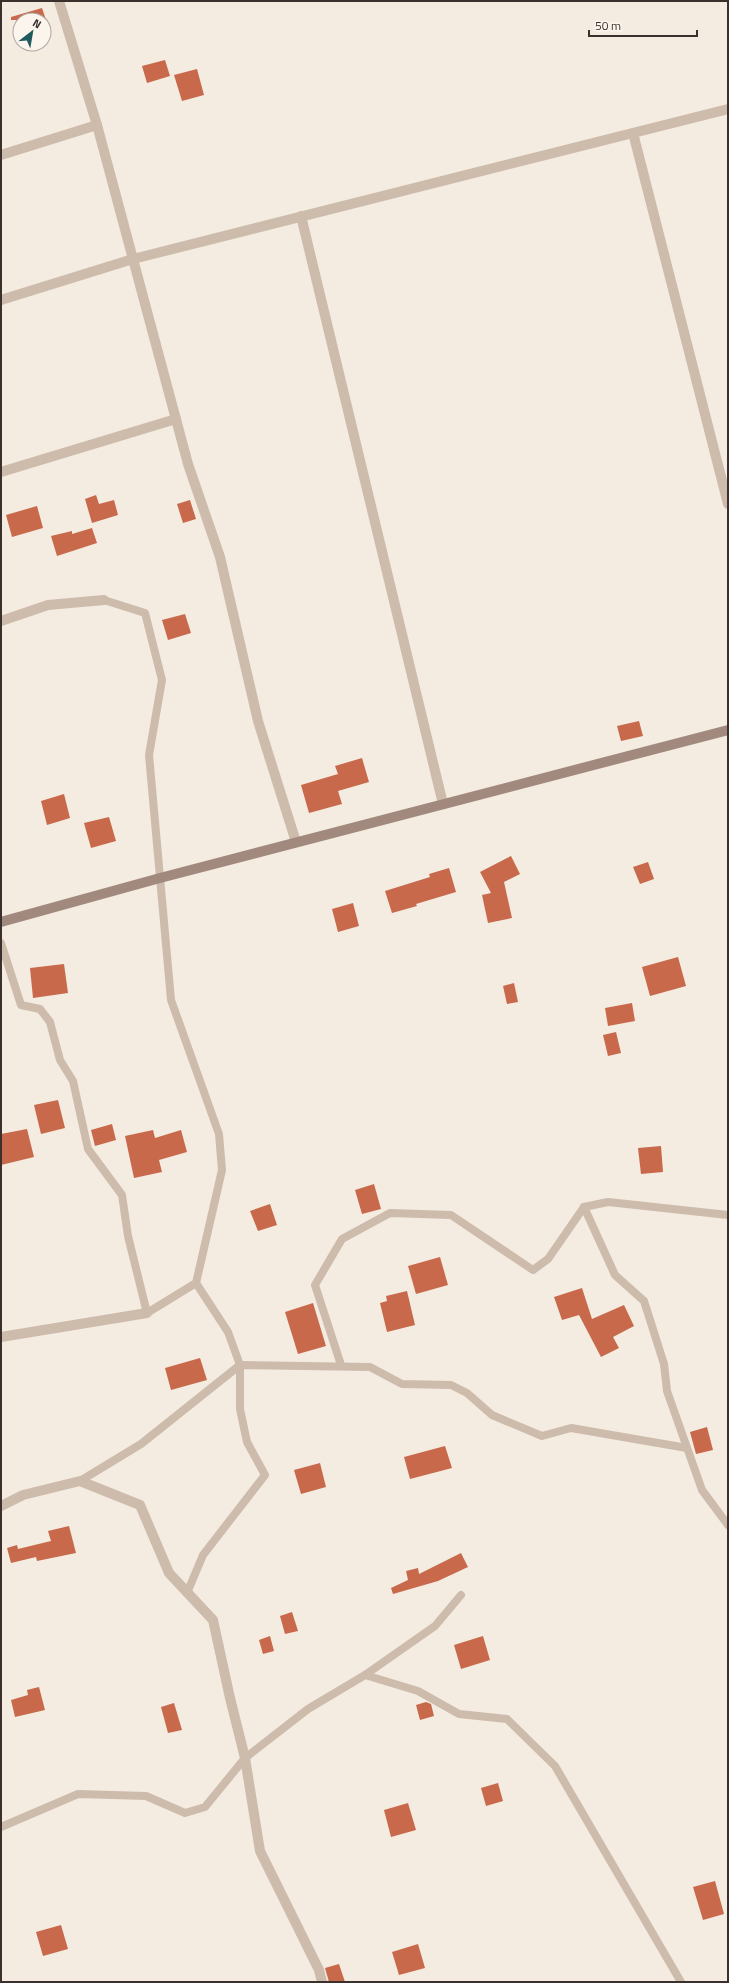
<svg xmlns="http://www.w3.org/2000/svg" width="729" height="1983" font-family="'Titillium Web',sans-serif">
  <rect width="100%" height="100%" fill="#f4ebe1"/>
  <g fill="#c8694b">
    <path d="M42,8L46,20H11V17Z"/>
    <path d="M165,60L170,76L147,83L142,66Z"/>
    <path d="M197,69L204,95L182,101L174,75Z"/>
    <path d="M96,495L99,504L114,500L118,515L92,523L85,499Z"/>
    <path d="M190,500L196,519L183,523L177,504Z"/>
    <path d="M37,506L43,528L12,537L6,515Z"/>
    <path d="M92,528L97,543L57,556L51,536L72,531V534Z"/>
    <path d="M185,614L191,633L168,640L162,620Z"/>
    <path d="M639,721L643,736L621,741L617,726Z"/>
    <path d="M362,758L369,782L338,791L342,804L309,813L301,785L338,774L335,766Z"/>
    <path d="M64,794L70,818L47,825L41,801Z"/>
    <path d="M109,817L116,841L91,848L84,823Z"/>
    <path d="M511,856L520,874L504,882L512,918L488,923L482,895L491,893L480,872Z"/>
    <path d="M648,862L654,879L640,884L633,867Z"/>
    <path d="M449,868L456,892L416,904L417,906L392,913L385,891L430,877L429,874Z"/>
    <path d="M353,903L359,926L338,932L332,909Z"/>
    <path d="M678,957L686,986L650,996L642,967Z"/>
    <path d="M64,964L68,993L33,998L30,968Z"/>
    <path d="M514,983L518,1002L507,1004L503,986Z"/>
    <path d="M632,1003L635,1021L608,1026L605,1008Z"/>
    <path d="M616,1032L621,1053L608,1056L603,1035Z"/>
    <path d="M58,1100L65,1128L41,1134L34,1105Z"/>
    <path d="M112,1124L116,1140L95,1146L91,1130Z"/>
    <path d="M27,1129L34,1157L1,1165V1134Z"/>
    <path d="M153,1130L155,1138L181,1130L187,1152L159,1160L162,1172L134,1178L125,1136Z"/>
    <path d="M661,1146L663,1172L641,1174L638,1148Z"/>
    <path d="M374,1184L381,1209L362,1214L355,1190Z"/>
    <path d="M270,1204L277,1225L258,1231L250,1211Z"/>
    <path d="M440,1257L448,1285L416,1294L408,1266Z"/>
    <path d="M582,1288L592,1319L624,1305L634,1326L613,1337L619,1348L601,1357L579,1315L562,1320L554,1297Z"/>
    <path d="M407,1291L415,1325L387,1332L380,1303L387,1301L386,1296Z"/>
    <path d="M313,1303L326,1346L298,1354L285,1312Z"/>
    <path d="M200,1358L207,1380L171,1390L165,1368Z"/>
    <path d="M707,1427L713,1450L696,1454L690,1432Z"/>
    <path d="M445,1446L452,1468L410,1479L404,1457Z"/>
    <path d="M320,1463L326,1487L301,1494L294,1470Z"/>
    <path d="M69,1526L76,1553L37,1561L36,1557L11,1563L7,1548L17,1545L18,1549L51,1541L48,1531Z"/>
    <path d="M461,1553L468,1567L438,1581L393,1594L391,1588L408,1580L406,1571L418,1568L419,1574Z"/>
    <path d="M292,1612L298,1631L285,1634L280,1616Z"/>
    <path d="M270,1636L274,1651L263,1654L259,1640Z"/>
    <path d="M483,1636L490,1660L461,1669L454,1645Z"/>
    <path d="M39,1687L45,1710L15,1717L11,1700L28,1695L27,1690Z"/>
    <path d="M426,1702L431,1704L434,1716L420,1720L416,1705Z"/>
    <path d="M174,1703L182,1730L168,1733L161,1707Z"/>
    <path d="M498,1783L503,1801L486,1806L481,1788Z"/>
    <path d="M408,1803L416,1830L391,1837L384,1810Z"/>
    <path d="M715,1881L724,1914L703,1920L693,1887Z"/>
    <path d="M61,1925L68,1949L43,1956L36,1932Z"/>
    <path d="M418,1944L425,1968L399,1975L392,1952Z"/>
    <path d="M339,1964L345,1982H329L325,1968Z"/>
  </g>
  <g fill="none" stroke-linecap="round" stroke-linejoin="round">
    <g stroke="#cdbbac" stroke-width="8">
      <path d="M1,943L21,1005L40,1009L50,1022L60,1060L73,1081L88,1149L122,1195L128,1236L147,1313L196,1283L222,1170L219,1134L171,1000L149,755L162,680L145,613L104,600"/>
      <path d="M584,1207L615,1275L644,1301L664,1364L667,1391L702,1490L728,1525"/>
      <path d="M341,1365L315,1285L342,1239L390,1213L451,1215L533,1270L548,1259L584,1207L608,1202L728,1215"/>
      <path d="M80,1481L141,1444L240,1365L370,1367L402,1384L451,1385L467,1393L492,1415L542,1436L571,1428L687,1448"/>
      <path d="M187,1593L203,1555L265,1475L247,1442L240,1409V1365L228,1332L196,1283"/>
      <path d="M365,1675L418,1691L459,1714L507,1719L555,1766L681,1982"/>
      <path d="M1,1827L78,1794L146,1796L185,1813L205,1807L245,1758L308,1709L365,1675L435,1626L461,1595"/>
    </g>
    <g stroke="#cdbbac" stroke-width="10">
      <path d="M59,1L97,125L188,464L220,557L258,721L296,842"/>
      <path d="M633,133L728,504"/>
      <path d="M1,155L97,125"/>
      <path d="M301,216L443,804"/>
      <path d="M1,300L133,259L728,109"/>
      <path d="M1,472L176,419"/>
      <path d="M1,621L48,605L104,600"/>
      <path d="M1,1337L147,1313"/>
      <path d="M1,1506L23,1495L80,1481L140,1505L169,1573L213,1620L230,1698L245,1758L260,1851L319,1970L322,1982"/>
    </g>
    <path stroke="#a18a7d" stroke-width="10" d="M1,922L160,878L728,730"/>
  </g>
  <rect width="729" height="1983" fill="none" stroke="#3b302b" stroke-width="4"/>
  <g transform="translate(32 32) rotate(31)"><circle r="19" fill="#fbf5ee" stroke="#aea6a0"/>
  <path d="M0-3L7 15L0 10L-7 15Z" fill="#1f5a5e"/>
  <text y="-6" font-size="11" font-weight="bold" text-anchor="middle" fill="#3b302b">N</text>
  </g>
  <path d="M589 30v6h108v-6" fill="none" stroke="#3b302b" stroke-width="2"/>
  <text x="595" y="30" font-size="12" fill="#3b302b" stroke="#fbf5ee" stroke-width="3" paint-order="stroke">50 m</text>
</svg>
